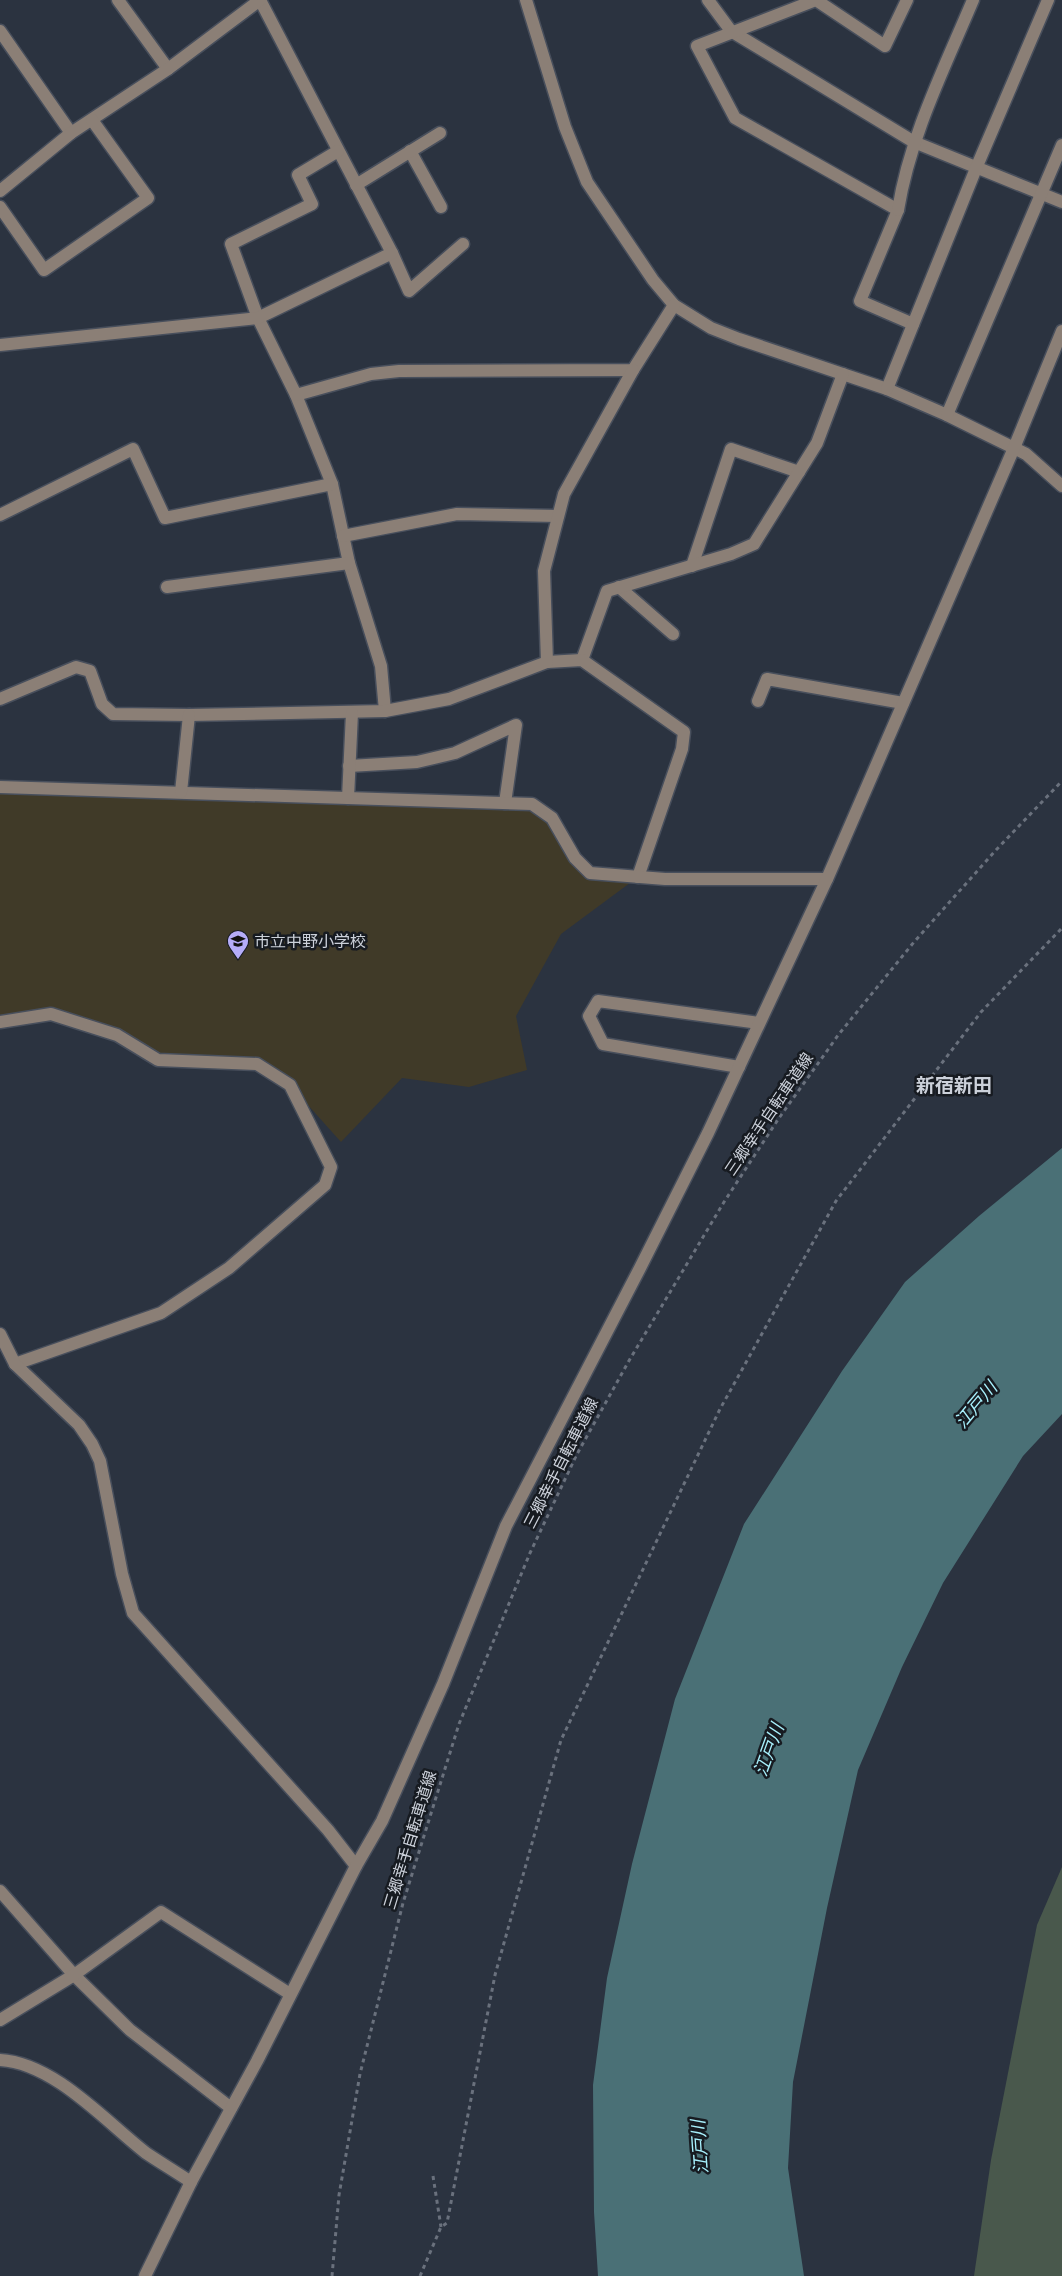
<svg xmlns="http://www.w3.org/2000/svg" width="1062" height="2276" font-family="'Fira Sans Condensed','Noto Sans JP',sans-serif">
  <rect width="100%" height="100%" fill="#2b3340"/>
  <path fill="#403a28" d="M0,787L532,804L590,873L638,877L561,934L516,1016L527,1070L469,1087L402,1078L341,1142L290,1085L257,1064L158,1060L117,1035L51,1014L0,1022Z"/>
  <path fill="#49584c" d="M1062,1867V2276H974L991,2160L1037,1925Z"/>
  <path fill="#4a7076" d="M1062,1148V1414L1023,1456L943,1583L902,1667L858,1770L827,1908L793,2082L788,2168L804,2276H598L594,2212L593,2085L607,1978L632,1864L675,1699L744,1524L842,1371L905,1282L979,1216Z"/>
  <g fill="none" stroke-linecap="round" stroke-linejoin="round">
    <g stroke="#484f5c" stroke-width="15">
      <g id="minor">
        <path d="M118,0L168,69"/>
        <path d="M260,0L392,253L409,291L463,244"/>
        <path d="M526,0L565,127L587,182L653,280L674,305L711,328L739,339L887,389L947,415L1026,454L1062,486"/>
        <path d="M708,0L731,31L914,142L1062,202"/>
        <path d="M907,0L885,46L816,0L697,46L735,118L898,210L860,301L913,324"/>
        <path d="M0,31L71,133"/>
        <path d="M338,151L298,175L312,204L231,244L258,318L296,395L332,484L349,563L381,666L385,711"/>
        <path d="M410,151L441,207"/>
        <path d="M356,185L440,133"/>
        <path d="M0,191L71,133L168,69L260,0"/>
        <path d="M0,207L44,270L148,198L92,120"/>
        <path d="M898,210C910,136 944,69 973,0"/>
        <path d="M0,345L258,318L392,253"/>
        <path d="M887,389L977,166L1048,0"/>
        <path d="M296,395L371,374L399,371L633,370L674,305"/>
        <path d="M947,415L1062,145"/>
        <path d="M0,515L133,449L165,518L332,484"/>
        <path d="M343,536L457,514L558,516"/>
        <path d="M692,566L731,449L799,472"/>
        <path d="M167,587L349,563"/>
        <path d="M619,587L673,634"/>
        <path d="M582,660L607,591L731,554L754,544L817,443L843,374"/>
        <path d="M547,662L582,660L684,732L682,749L638,877"/>
        <path d="M0,699L76,667L90,671L102,704L113,714L189,715L385,711L449,699L547,662L544,571L564,494L633,370"/>
        <path d="M758,701L767,679L903,703"/>
        <path d="M349,766L417,762L455,753L516,725L505,803"/>
        <path d="M0,787L532,804L552,818L575,858L590,873L665,879H827"/>
        <path d="M181,792L189,715"/>
        <path d="M348,798L352,713"/>
        <path d="M0,1022L51,1014L117,1035L158,1060L257,1064L290,1085L331,1167L325,1185L229,1268L161,1313L15,1364"/>
        <path d="M739,1067L603,1044L589,1016L598,1001L759,1023"/>
        <path d="M0,1334L15,1364L79,1425L92,1444L100,1461L122,1574L133,1613L328,1830L356,1866"/>
        <path d="M0,1891L74,1975L130,2030L231,2108"/>
        <path d="M0,2020L74,1975L161,1912L290,1994"/>
        <path d="M0,2060C54,2063 105,2121 146,2153C161,2163 176,2172 191,2182"/>
        <path d="M145,2276L191,2182L257,2061L356,1866L382,1821L443,1684L506,1526L640,1268L708,1133L827,879L1014,448L1062,331"/>
      </g>
    </g>
    <g stroke="#6a717d" stroke-width="3" stroke-dasharray="4 4" stroke-linecap="butt">
      <path d="M433,2176L441,2227"/>
      <path d="M332,2276L339,2195L360,2074L403,1903L459,1724L530,1553L577,1454L630,1359L724,1202L779,1118L839,1034L914,942L996,850L1062,781"/>
      <path d="M420,2276L441,2227L447,2223L495,1975L561,1740L720,1409L836,1201L981,1012L1062,928"/>
    </g>
    <use href="#minor" stroke="#8b7f76" stroke-width="12"/>
  </g>
  <defs>
    <g id="school-pin" transform="scale(1.125)"><path d="M0 17L-7.5 6A9.5 9.5 0 1 1 7.5 6Z" fill="#b5acf8" stroke="#171b21"/><path d="M0-5L7-2L0 1L-7-2ZM-4 1L0 2.5L4 1V4Q0 6-4 4Z" fill="#111"/></g>
  </defs>
  <g fill-rule="evenodd">
    <use href="#school-pin" x="238" y="941"/>
  </g>
  <g text-anchor="middle" dominant-baseline="central" stroke-width="5" stroke-linejoin="round" paint-order="stroke">
    <g font-size="16" fill="#ccd1da" stroke="#171b21" text-anchor="start">
      <text x="254" y="941">市立中野小学校</text>
    </g>
    <g font-size="16" fill="#ccd1da" stroke="#171b21">
      <text transform="translate(769 1114) rotate(-56)">三郷幸手自転車道線</text>
      <text transform="translate(561 1463) rotate(-63)">三郷幸手自転車道線</text>
      <text transform="translate(410 1840) rotate(-73)">三郷幸手自転車道線</text>
    </g>
    <g font-size="18" font-style="italic" fill="#a8f1fd" stroke="#171b21">
      <text transform="translate(976 1405) rotate(-50)">江戸川</text>
      <text transform="translate(769 1750) rotate(-70)">江戸川</text>
      <text transform="translate(700 2147) rotate(-94)">江戸川</text>
    </g>
    <g font-size="19" font-weight="bold" fill="#ccd1da" stroke="#171b21">
      <text x="954" y="1085">新宿新田</text>
    </g>
  </g>
</svg>
